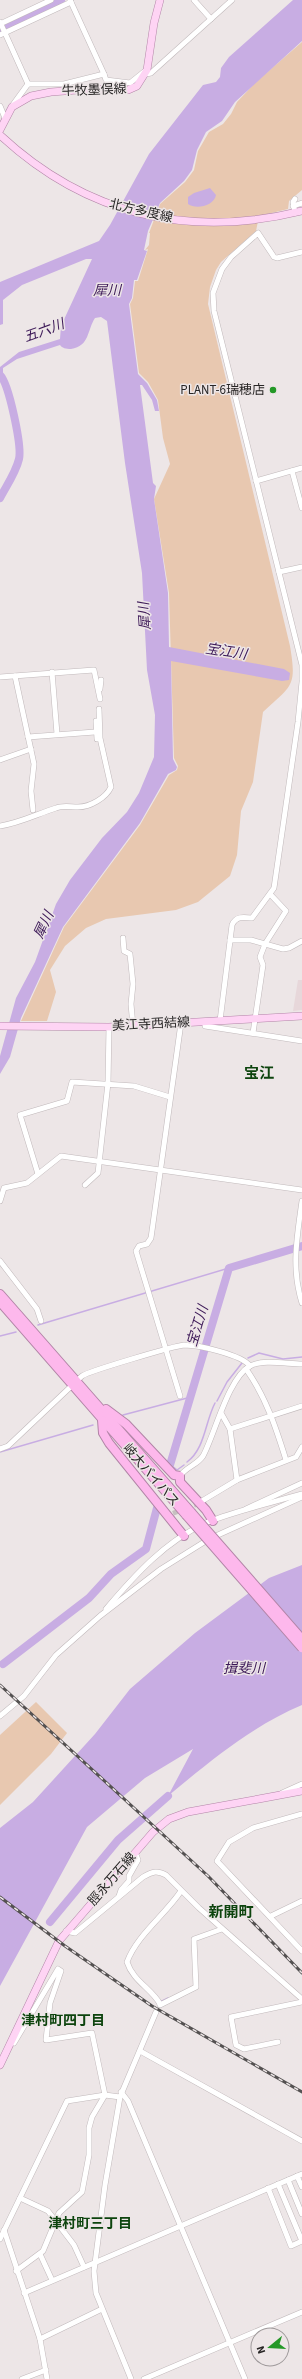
<svg xmlns="http://www.w3.org/2000/svg" width="302" height="2379" font-family="'Source Sans 3','Noto Sans JP',sans-serif">
  <rect width="100%" height="100%" fill="#ede6e7"/>
  <path fill="#e7d7da" d="M298,980H302V1010L293,1011Z"/>
  <g fill="#e8c8b0">
    <path d="M302,42V190L289,201L288,209L259,216L256,231L221,262L216,270L210,287L208,304L290,646C297,687 292,685 263,712L253,782L241,811L237,855L230,876L198,902L176,910L106,919L86,928L65,946L50,970L56,992L47,1021H21L64,927L140,825L169,775L177,770L178,766L174,758L169,593L154,499L170,464L163,438L158,400L148,382L139,373L130,304L133,298L135,281H138L148,249L145,250L149,245L150,233H149L160,204L185,182L194,170L198,151L209,132L223,124L231,114L237,102L256,82Z"/>
    <path d="M36,1702L67,1733L51,1754L0,1805V1735Z"/>
  </g>
  <g fill="#c8ade3">
    <path d="M293,0H302V41L235,102L222,121L206,132L197,150L192,170L184,181L160,203L148,231L144,250L147,251L137,280H134L132,298L129,304L138,374L147,383L157,400L159,411H155L152,400L142,385H140L153,483L156,486L154,499L168,593L169,647L284,669L290,673L289,680L282,681L171,661L173,759L177,767L176,770L168,774L140,823L63,927L21,1018L10,1057L0,1074V1056L16,998L35,962L56,904L70,880L102,838L127,812L139,793L154,757L155,715L147,670L142,573L125,463L107,321L101,317L95,318C87,330 90,346 71,349C66,349 62,348 60,345L17,359L3,368V376L0,378V367L19,352L60,339L61,326L92,259H86L22,285L3,300V324L0,325V282L99,241L110,225L149,154L203,85L216,82L220,77L221,68L229,57Z"/>
    <path d="M210,188L216,195C214,206 196,210 188,204V197L194,193Z"/>
    <path d="M302,1565V1705C252,1726 209,1762 168,1796L193,1749L145,1778L87,1827L0,1986V1828L33,1802L95,1734L130,1689L195,1633L269,1578Z"/>
  </g>
  <g fill="none" stroke-linecap="round" stroke-linejoin="round">
    <g stroke="#c8ade3" stroke-width="1.5">
      <path d="M38,1325L229,1268"/>
      <path d="M0,1336L16,1332"/>
      <path d="M248,1358L259,1353L283,1359L302,1357"/>
      <path d="M217,1401L227,1382L242,1363"/>
      <path d="M123,1415L191,1397"/>
      <path d="M0,1452L93,1425"/>
      <path d="M187,1462C205,1449 205,1422 215,1403"/>
      <path d="M171,1465L177,1470L184,1465"/>
      <path d="M160,2002L168,1998"/>
    </g>
    <g stroke="#c8ade3" stroke-width="8">
      <path d="M0,31L61,0"/>
      <path d="M0,375C9,384 22,446 19,459C16,472 7,485 0,498"/>
      <path d="M170,1465L229,1268L302,1246"/>
      <path d="M3,1664L89,1598L111,1574L146,1549L157,1508"/>
      <path d="M50,1922L118,1840L168,1796"/>
    </g>
    <path stroke="#c6c0c0" stroke-width="5" stroke-dasharray="5 2.5" stroke-linecap="butt" d="M166,1516L202,1502"/>
    <g stroke="#c1b9bb" stroke-width="6">
      <g id="minor">
        <path d="M70,0L104,74"/>
        <path d="M194,0L211,19"/>
        <path d="M0,22L28,84"/>
        <path d="M0,24L51,0"/>
        <path d="M0,35L71,2"/>
        <path d="M146,74L151,73L232,0"/>
        <path d="M28,84H64L104,74L106,80L130,83L145,71"/>
        <path d="M0,106L5,118"/>
        <path d="M12,106L28,84"/>
        <path d="M293,206L302,203"/>
        <path d="M295,213L293,202L295,199"/>
        <path d="M302,252L277,258L274,257L258,233L231,257L222,269L213,293L214,311L302,665V680"/>
        <path d="M292,471L302,508"/>
        <path d="M256,481L302,468"/>
        <path d="M279,572L302,567"/>
        <path d="M52,672L57,734"/>
        <path d="M15,676L34,764L31,791L33,810"/>
        <path d="M0,677L94,670L100,699"/>
        <path d="M100,689L101,680"/>
        <path d="M96,721L97,739"/>
        <path d="M28,737L95,732"/>
        <path d="M0,760L31,749"/>
        <path d="M0,826C20,823 37,814 56,808C63,805 70,807 78,807C90,807 106,798 111,787L100,738L99,709"/>
        <path d="M123,938L124,951L130,954L133,984L131,1004L133,1026"/>
        <path d="M230,940H251L283,949L289,948L302,941"/>
        <path d="M220,1021L232,925C236,916 243,917 252,918L274,888L298,722L302,682"/>
        <path d="M205,1022V1026L302,1041"/>
        <path d="M253,1033L263,965L260,957L265,944L286,911L270,894"/>
        <path d="M38,1174L20,1115L67,1101L72,1082L134,1086L170,1097"/>
        <path d="M85,1185L98,1173L108,1083L109,1027"/>
        <path d="M0,1201L4,1188L27,1183L61,1156L302,1190"/>
        <path d="M302,1201C297,1237 291,1268 302,1303"/>
        <path d="M0,1261L37,1309L41,1321"/>
        <path d="M246,1369C266,1397 276,1428 286,1460"/>
        <path d="M180,1396L136,1251L139,1246L147,1244L151,1238L181,1023"/>
        <path d="M221,1413L230,1429L237,1480"/>
        <path d="M230,1429L302,1406"/>
        <path d="M0,1449L8,1446L82,1376C89,1371 174,1346 184,1345C199,1345 242,1355 250,1366"/>
        <path d="M180,1476C186,1467 197,1465 203,1456C215,1434 228,1378 250,1366C263,1359 287,1364 302,1364"/>
        <path d="M202,1501L237,1480L296,1457L302,1447"/>
        <path d="M246,1509L302,1483"/>
        <path d="M106,1609C134,1576 166,1540 208,1522C238,1510 271,1503 302,1494"/>
        <path d="M0,1716L24,1696L56,1655L100,1616L161,1569L209,1539L302,1497"/>
        <path d="M282,1793L302,1784"/>
        <path d="M302,1814L253,1828L229,1842L217,1861L302,1951"/>
        <path d="M119,1896L121,1890L129,1881V1876L138,1860L135,1852"/>
        <path d="M271,1916L302,1901"/>
        <path d="M66,1931L75,1933L143,1877C152,1872 156,1870 166,1875L199,1908L302,1999"/>
        <path d="M160,2004C152,1989 133,1981 127,1962C137,1935 165,1915 181,1891"/>
        <path d="M160,2005L196,1987L194,1939L222,1929"/>
        <path d="M278,2042L244,2049L236,2045L231,2017L302,2002"/>
        <path d="M14,2043L58,1969L61,1971L50,2003L46,2040L92,2033L105,2095L92,2117L89,2128V2155L82,2192L59,2213L43,2251L16,2271"/>
        <path d="M140,2051L302,2141"/>
        <path d="M121,2092L128,2101L245,2379"/>
        <path d="M297,2176L302,2187"/>
        <path d="M288,2180L302,2214"/>
        <path d="M278,2184L302,2241"/>
        <path d="M268,2188L291,2246L302,2241"/>
        <path d="M20,2198L48,2211L74,2245L84,2267"/>
        <path d="M4,2230L40,2339L47,2379"/>
        <path d="M0,2239L67,2101L105,2095L120,2097"/>
        <path d="M40,2254L52,2280"/>
        <path d="M24,2293L302,2174"/>
        <path d="M40,2339L102,2309"/>
        <path d="M22,2379L46,2370"/>
        <path d="M131,2379L96,2293L94,2271L105,2185L120,2097L156,2012"/>
        <path d="M144,2379L302,2312"/>
      </g>
    </g>
    <g stroke="#b285a7" stroke-width="8">
      <g id="major">
        <path d="M0,130L12,107L31,96L51,92L91,89L128,90L137,86L147,70L154,23L160,0"/>
        <path d="M0,135C86,215 189,239 302,211"/>
        <path d="M0,1026L109,1027L302,1016"/>
        <path d="M0,2065L59,1941L153,1832L169,1819L188,1812L302,1791"/>
      </g>
    </g>
    <g stroke="#b285a7" stroke-width="10">
      <g id="highway">
        <path d="M0,1294L191,1512"/>
        <path d="M0,1302L186,1515"/>
        <path d="M106,1409L126,1424L174,1475L180,1476V1482L206,1510L213,1521"/>
        <path d="M102,1420L103,1433L109,1443L184,1536"/>
      </g>
    </g>
    <use href="#minor" stroke="#fff" stroke-width="5"/>
    <use href="#major" stroke="#fed4f4" stroke-width="7"/>
    <use href="#highway" stroke="#fdb8ec" stroke-width="8"/>
    <g stroke="#545151" stroke-width="3">
      <g id="rail">
        <path d="M0,1685L208,1876L302,1973"/>
        <path d="M0,1897L65,1946L152,2006L302,2092"/>
      </g>
    </g>
    <use href="#rail" stroke="#ede6e7" stroke-width="1.5" stroke-dasharray="4.5" stroke-linecap="butt"/>
    <g stroke="#b285a7" stroke-width="10" stroke-linecap="butt">
      <g id="highway-bridge">
        <path d="M191,1512L302,1639"/>
        <path d="M186,1515L302,1648"/>
      </g>
    </g>
    <use href="#highway-bridge" stroke="#fdb8ec" stroke-width="8"/>
  </g>
  <circle fill="#249827" stroke="#ede6e7" stroke-width="1.5" cx="273" cy="390" r="4"/>
  <g text-anchor="middle" dominant-baseline="central" stroke-width="3" stroke-linejoin="round" paint-order="stroke">
    <g font-size="13" fill="#282626" stroke="#ede6e7">
      <text transform="translate(94 90) rotate(-2)">牛牧墨俣線</text>
      <text transform="translate(141 211) rotate(13)">北方多度線</text>
      <text transform="translate(151 1024) rotate(-3)">美江寺西結線</text>
      <text transform="translate(151 1475) rotate(49)">岐大バイパス</text>
      <text transform="translate(112 1879) rotate(-49)">脛永万石線</text>
    </g>
    <g font-size="13" fill="#282626" stroke="#ede6e7" text-anchor="end">
      <text x="265" y="390">PLANT-6瑞穂店</text>
    </g>
    <g font-size="14" font-style="italic" fill="#3c1857" stroke="#ede6e7">
      <text x="107" y="291">犀川</text>
      <text transform="translate(44 331) rotate(-20)">五六川</text>
      <text transform="translate(145 616) rotate(-94)">犀川</text>
      <text transform="translate(226 652) rotate(9)">宝江川</text>
      <text transform="translate(44 925) rotate(-65)">犀川</text>
      <text transform="translate(198 1326) rotate(-73)">宝江川</text>
      <text x="244" y="1669">揖斐川</text>
    </g>
    <g font-size="14" font-weight="bold" fill="#0d440e" stroke="#ede6e7">
      <text x="63" y="2021">津村町四丁目</text>
      <text x="90" y="2224">津村町三丁目</text>
    </g>
    <g font-size="15" font-weight="bold" fill="#0d440e" stroke="#ede6e7">
      <text x="259" y="1073">宝江</text>
      <text x="231" y="1912">新開町</text>
    </g>
  </g>
  <g transform="translate(270 2347) rotate(252)"><circle r="19" fill="#ede6e7" stroke="#9e999a"/>
  <path d="M0-3L7 15L0 10L-7 15Z" fill="#249827"/>
  <text y="-6" font-size="11" font-weight="bold" text-anchor="middle" fill="#282626">N</text>
  </g>
</svg>
